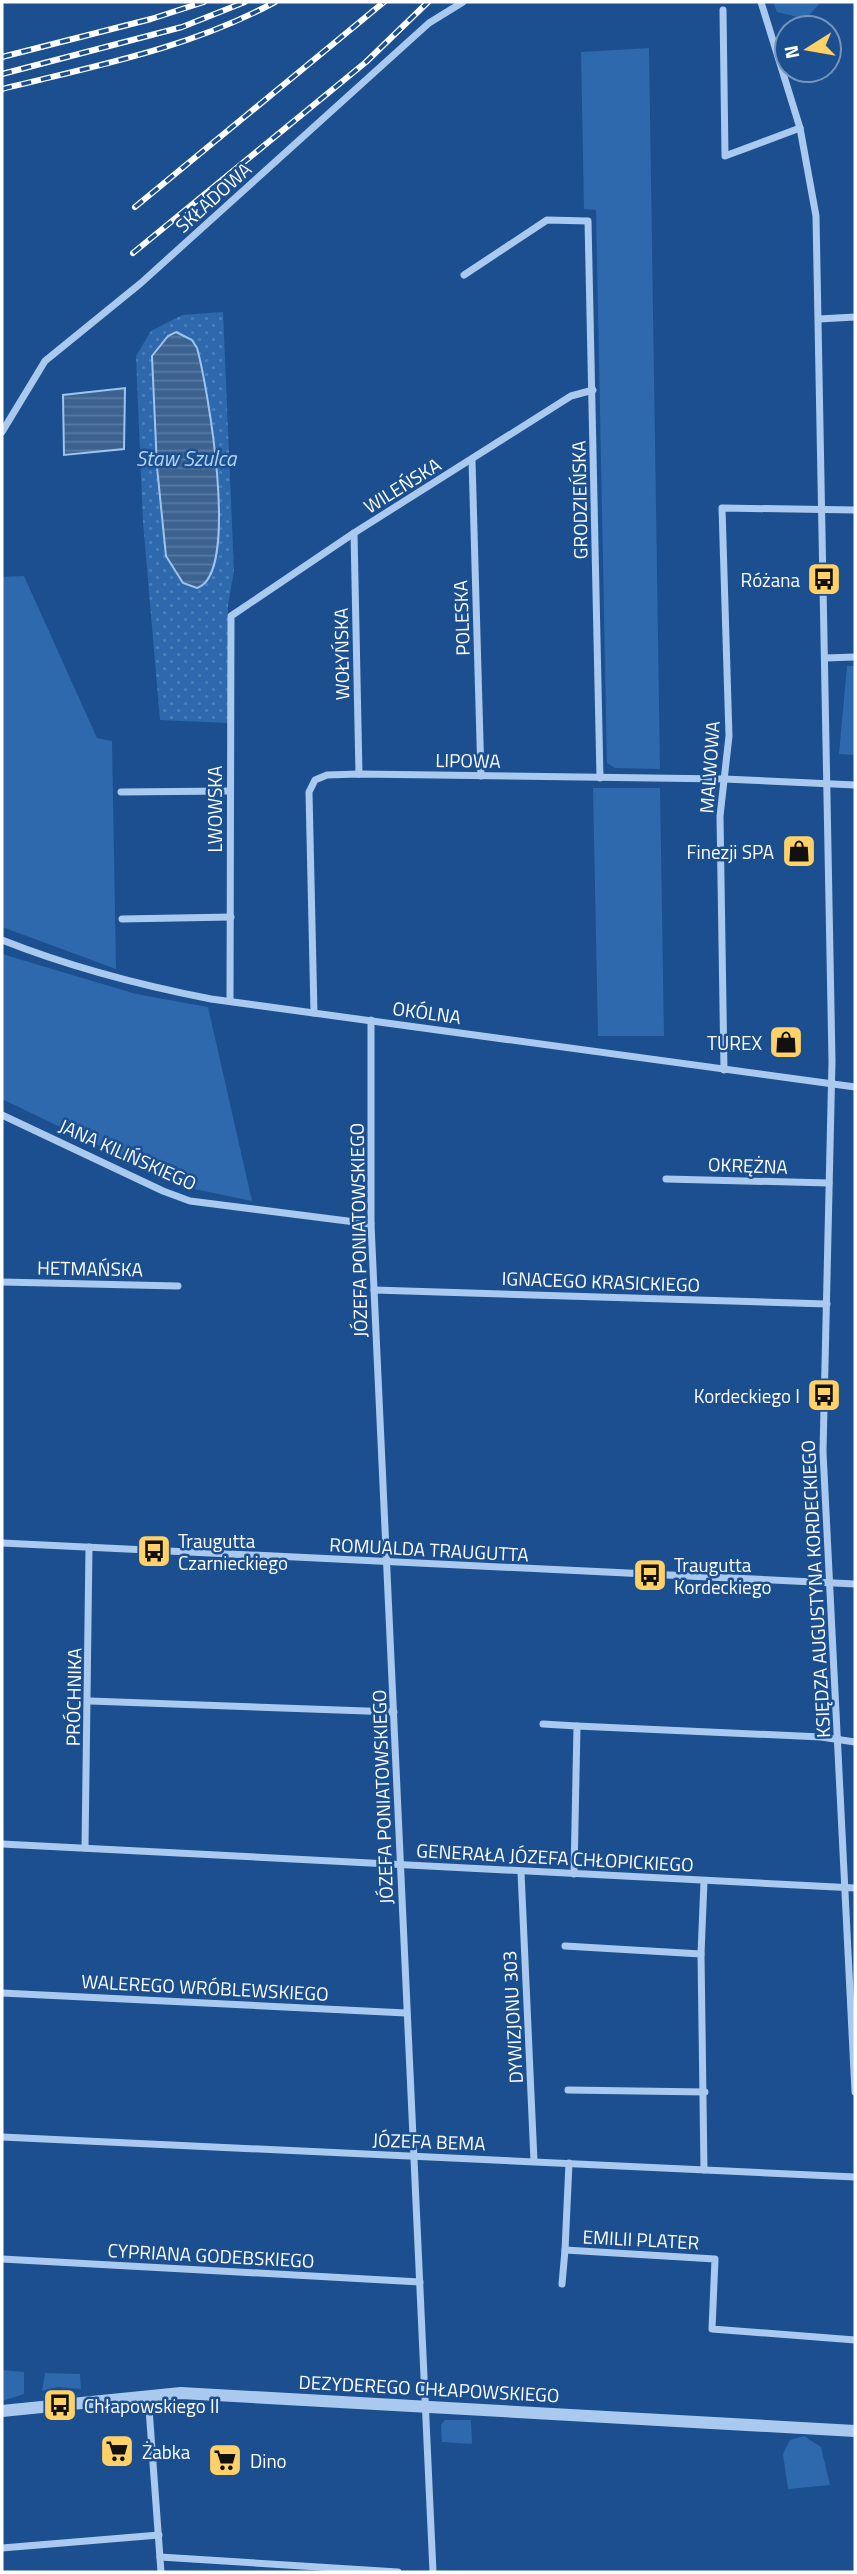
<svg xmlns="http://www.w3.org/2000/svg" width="857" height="2574" font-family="'Titillium Web',sans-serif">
  <defs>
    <pattern id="park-dots" width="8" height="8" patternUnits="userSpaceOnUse" patternTransform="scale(1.75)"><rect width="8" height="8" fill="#2e69ad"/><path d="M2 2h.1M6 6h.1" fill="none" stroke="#4d80b9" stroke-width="1.8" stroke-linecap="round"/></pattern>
    <pattern id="water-rules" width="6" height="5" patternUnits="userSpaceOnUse" patternTransform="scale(1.75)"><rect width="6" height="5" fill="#3c6290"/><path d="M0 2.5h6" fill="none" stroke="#597aa1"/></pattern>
  </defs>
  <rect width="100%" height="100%" fill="#1b4f8f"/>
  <g fill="#2e69ad">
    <path d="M773,2H821L806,19L777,12Z"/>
    <path d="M649,48L660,769L615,768L607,763L596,210L584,209L581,52Z"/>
    <path d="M24,576L97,738L112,741L116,969L2,927V577Z"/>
    <path d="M847,666H855V755L839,754Z"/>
    <path d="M593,788H660L664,1036H598Z"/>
    <path d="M2,954L136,994L208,1007L252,1201L185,1187L2,1099Z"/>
    <path d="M2,2370L24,2372V2394L2,2401Z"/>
    <path d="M45,2373L80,2374L81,2389L58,2387L42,2391Z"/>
    <path d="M445,2420H471L472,2444L442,2442L441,2425Z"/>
    <path d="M804,2436L821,2447L830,2485L788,2489L783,2454L790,2440Z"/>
  </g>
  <path fill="url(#park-dots)" d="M223,312L234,571L228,605V723L160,720L143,522L136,356L151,331L182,315Z"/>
  <g fill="url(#water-rules)" stroke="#9cc4f0" stroke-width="2">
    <path d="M176,332L192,340L197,348C207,384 241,574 197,588L183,583L166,556L157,467L152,356L168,336Z"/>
    <path d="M125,388L124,449L64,455L63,395Z"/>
  </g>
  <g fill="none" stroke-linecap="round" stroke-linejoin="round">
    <g stroke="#a9c9ee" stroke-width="7">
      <path d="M761,2L800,128L816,216L832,1061L823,1452L855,2092"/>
      <path d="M723,10L725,156L800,128"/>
      <path d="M464,275L547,220L588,221L600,778"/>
      <path d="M819,319L855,317"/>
      <path d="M2,432L45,361L141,283L429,23L463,2"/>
      <path d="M472,460L481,776"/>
      <path d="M354,533L359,774"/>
      <path d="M825,658L855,657"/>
      <path d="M121,792L230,791"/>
      <path d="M122,919L231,917"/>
      <path d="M2,940C70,967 139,985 211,999L855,1087"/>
      <path d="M230,1001L231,616L354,533L571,396L593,390"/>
      <path d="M314,1013L309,792L315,780L327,775L359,774L724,779L855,785"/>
      <path d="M371,1020V1224L433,2572"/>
      <path d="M724,1070L720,816L729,736L722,508L855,510"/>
      <path d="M2,1115L163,1191L190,1201L371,1224"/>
      <path d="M666,1179L829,1183"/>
      <path d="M2,1282L178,1286"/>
      <path d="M374,1290L827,1304"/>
      <path d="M2,1543L855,1584"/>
      <path d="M90,1701L394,1712"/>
      <path d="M543,1724L577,1726"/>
      <path d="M2,1844L855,1888"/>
      <path d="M85,1848L89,1547"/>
      <path d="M521,1872L534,2161"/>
      <path d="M574,1874L577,1726L821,1737L855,1742"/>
      <path d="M704,1881L701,1954L704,2170"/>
      <path d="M565,1946L701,1954"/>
      <path d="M2,1993L406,2013"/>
      <path d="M568,2090L705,2092"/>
      <path d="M2,2137L855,2177"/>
      <path d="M569,2163L565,2250L715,2259L712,2329L855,2340"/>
      <path d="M2,2259L420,2282"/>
      <path d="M562,2284L565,2250"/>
      <path d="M148,2395L161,2572"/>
      <path d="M2,2548L159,2535"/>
      <path d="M160,2557L398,2572"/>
    </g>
    <path stroke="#a9c9ee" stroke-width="12" d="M2,2411L181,2393L855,2431"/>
    <g stroke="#fff" stroke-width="6">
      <g id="rail">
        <path d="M2,57L151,19L204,2"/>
        <path d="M2,74L182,27L245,2"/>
        <path d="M2,89C95,66 190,48 275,2"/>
        <path d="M135,207L384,2"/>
        <path d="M133,253L366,62L428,2"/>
      </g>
    </g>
    <use href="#rail" stroke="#1b4f8f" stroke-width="3.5" stroke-dasharray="10" stroke-linecap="butt"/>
  </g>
  <defs>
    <g id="bus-square" transform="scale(1.75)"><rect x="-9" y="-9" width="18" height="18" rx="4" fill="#ffd166" stroke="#1b4f8f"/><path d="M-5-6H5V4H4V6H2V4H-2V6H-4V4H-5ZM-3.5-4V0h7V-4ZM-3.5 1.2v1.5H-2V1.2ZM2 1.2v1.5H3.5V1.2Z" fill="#111"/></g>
    <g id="shop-square" transform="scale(1.75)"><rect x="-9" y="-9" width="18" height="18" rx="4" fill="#ffd166" stroke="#1b4f8f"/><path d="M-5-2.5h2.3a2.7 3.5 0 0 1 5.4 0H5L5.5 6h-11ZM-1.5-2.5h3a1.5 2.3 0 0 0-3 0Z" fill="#111"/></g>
    <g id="supermarket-square" transform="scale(1.75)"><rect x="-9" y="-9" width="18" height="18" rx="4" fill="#ffd166" stroke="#1b4f8f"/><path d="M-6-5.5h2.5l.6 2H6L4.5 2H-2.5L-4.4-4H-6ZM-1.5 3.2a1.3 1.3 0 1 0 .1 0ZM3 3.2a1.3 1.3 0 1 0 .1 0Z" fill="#111"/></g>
  </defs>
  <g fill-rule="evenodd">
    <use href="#bus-square" x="824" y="579"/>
    <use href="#shop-square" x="799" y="851"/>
    <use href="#shop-square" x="786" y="1042"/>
    <use href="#bus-square" x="824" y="1395"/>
    <use href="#bus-square" x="154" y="1551"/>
    <use href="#bus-square" x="650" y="1575"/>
    <use href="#bus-square" x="60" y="2405"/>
    <use href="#supermarket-square" x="117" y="2451"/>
    <use href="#supermarket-square" x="225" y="2460"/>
  </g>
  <g text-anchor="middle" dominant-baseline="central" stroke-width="5" stroke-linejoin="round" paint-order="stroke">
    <g font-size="19" fill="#fff" stroke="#1b4f8f">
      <text transform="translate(213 197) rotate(-42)">SKŁADOWA</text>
      <text transform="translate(402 485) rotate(-32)">WILEŃSKA</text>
      <text transform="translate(579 500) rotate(-91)">GRODZIEŃSKA</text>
      <text transform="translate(461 618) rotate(-92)">POLESKA</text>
      <text transform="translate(341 654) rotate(-91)">WOŁYŃSKA</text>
      <text transform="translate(468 760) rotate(1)">LIPOWA</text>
      <text transform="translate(709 767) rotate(-86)">MALWOWA</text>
      <text transform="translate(214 809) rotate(-90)">LWOWSKA</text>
      <text transform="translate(427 1012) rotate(8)">OKÓLNA</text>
      <text transform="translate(128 1154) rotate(24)">JANA KILIŃSKIEGO</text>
      <text transform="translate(748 1165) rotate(2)">OKRĘŻNA</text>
      <text transform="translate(358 1230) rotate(-91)">JÓZEFA PONIATOWSKIEGO</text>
      <text transform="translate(90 1268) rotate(1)">HETMAŃSKA</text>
      <text transform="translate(601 1281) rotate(2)">IGNACEGO KRASICKIEGO</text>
      <text transform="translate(429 1549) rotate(3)">ROMUALDA TRAUGUTTA</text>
      <text transform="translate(815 1589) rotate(-93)">KSIĘDZA AUGUSTYNA KORDECKIEGO</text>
      <text transform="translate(73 1697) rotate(-89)">PRÓCHNIKA</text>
      <text transform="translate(382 1797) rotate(-92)">JÓZEFA PONIATOWSKIEGO</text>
      <text transform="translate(555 1857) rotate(3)">GENERAŁA JÓZEFA CHŁOPICKIEGO</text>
      <text transform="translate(205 1987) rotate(3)">WALEREGO WRÓBLEWSKIEGO</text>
      <text transform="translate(512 2017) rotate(-93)">DYWIZJONU 303</text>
      <text transform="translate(429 2141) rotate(2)">JÓZEFA BEMA</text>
      <text transform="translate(641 2239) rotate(3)">EMILII PLATER</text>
      <text transform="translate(211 2255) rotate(3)">CYPRIANA GODEBSKIEGO</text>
      <text transform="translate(429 2388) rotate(3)">DEZYDEREGO CHŁAPOWSKIEGO</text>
    </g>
    <g font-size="19" fill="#fff" stroke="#1b4f8f" text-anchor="start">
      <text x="800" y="579" text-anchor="end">Różana</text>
      <text x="774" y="851" text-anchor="end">Finezji SPA</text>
      <text x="762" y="1042" text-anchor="end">TUREX</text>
      <text x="800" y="1395" text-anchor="end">Kordeckiego I</text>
      <text x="178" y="1540">Traugutta<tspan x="178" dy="22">Czarnieckiego</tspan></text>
      <text x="674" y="1564">Traugutta<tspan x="674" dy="22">Kordeckiego</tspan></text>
      <text x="84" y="2405">Chłapowskiego II</text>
      <text x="142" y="2451">Żabka</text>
      <text x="250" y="2460">Dino</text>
    </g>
    <g font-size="21" font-style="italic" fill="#b5d3f5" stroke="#1b4f8f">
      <text x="186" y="458">Staw Szulca</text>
    </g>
  </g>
  <rect width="857" height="2574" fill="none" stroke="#ffffff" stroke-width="7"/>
  <g transform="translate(808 49) rotate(259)"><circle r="33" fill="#1b4f8f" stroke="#7695bc" stroke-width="2"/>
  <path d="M0-5L12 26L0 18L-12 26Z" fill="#ffd166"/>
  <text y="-10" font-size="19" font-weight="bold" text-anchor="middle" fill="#ffffff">N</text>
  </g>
</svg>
